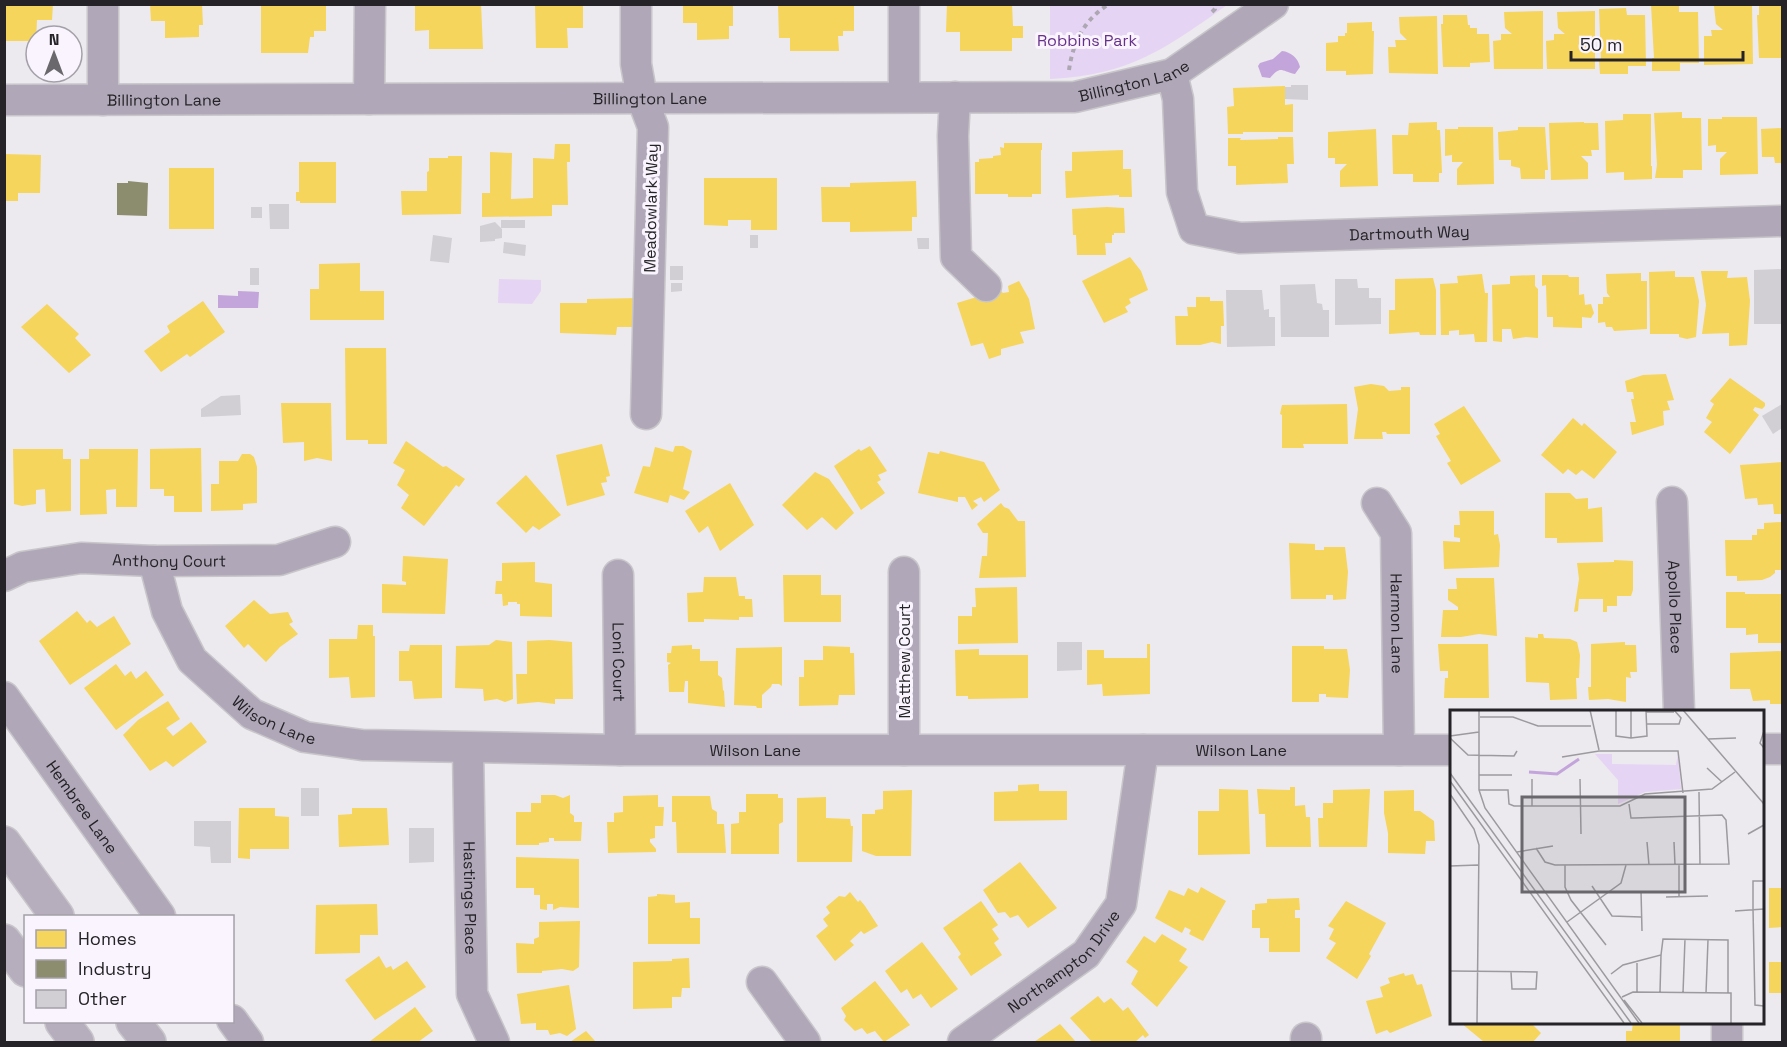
<svg xmlns="http://www.w3.org/2000/svg" width="1787" height="1047" font-family="'Space Grotesk',sans-serif">
  <rect width="100%" height="100%" fill="#ece9ef"/>
  <g fill="#e5d4f4">
    <path d="M1050,5V4L1227,5C1165,49 1130,75 1050,79Z"/>
    <path d="M499,279L541,280V291L532,304L498,303Z"/>
  </g>
  <g fill="#c3a5db">
    <path d="M1282,51C1291,52 1298,58 1300,67L1295,74C1281,71 1281,65 1270,78L1262,77L1258,66L1260,63L1273,59Z"/>
    <path d="M238,291L259,292L258,308H218V295L238,296Z"/>
  </g>
  <g fill="#f6d55c">
    <path d="M4,4H53L52,20H37L36,41H4Z"/>
    <path d="M150,4H202L203,25H199V37L165,38V21H151Z"/>
    <path d="M261,4H326V31H314V37H310L308,53H261Z"/>
    <path d="M415,4H481L483,49H429V30L415,31Z"/>
    <path d="M535,4H583V28H567L568,48H536Z"/>
    <path d="M683,4H733V26H729V39L697,40V23H683Z"/>
    <path d="M778,4H854V31H843V36H838L839,51H790V38H779Z"/>
    <path d="M947,4H1012L1013,26H1023V38H1012V51H960V32H946Z"/>
    <path d="M1651,5H1679V12H1698L1699,63H1680V71H1652V58H1654Z"/>
    <path d="M1752,5L1753,64L1704,65V36H1712L1711,30H1723L1716,24L1714,6Z"/>
    <path d="M1759,6H1782V58H1759L1757,15H1759Z"/>
    <path d="M1626,8L1627,15H1645L1646,66H1628V74H1600L1599,61H1601L1599,9Z"/>
    <path d="M1543,11V69H1494L1493,41L1501,40V34H1512L1505,28L1504,12Z"/>
    <path d="M1595,11V69H1547L1546,41L1554,40V34H1565L1558,28L1557,12Z"/>
    <path d="M1443,15H1467L1468,25H1470V28H1477V34H1489L1490,62L1470,63V67H1443L1441,24H1443Z"/>
    <path d="M1437,16L1438,74L1389,73L1388,47H1396L1395,40H1407L1400,33L1399,17Z"/>
    <path d="M1372,22V31H1374L1373,74L1346,75V71H1326V43L1338,42V36H1345V33H1347V23Z"/>
    <path d="M1285,86V105L1293,104V132H1243V134H1228L1227,107L1234,106L1233,88Z"/>
    <path d="M1682,112V118H1701L1702,170H1683V178H1655L1657,165L1654,113Z"/>
    <path d="M1623,114H1651V166H1652V179L1624,180V172L1606,173L1605,121L1623,120Z"/>
    <path d="M1722,117H1757L1758,174L1720,175V159L1727,152H1716V145L1708,146V119H1722Z"/>
    <path d="M1437,122V130H1440L1442,173H1439V182H1413V174H1393L1392,135H1408L1409,123Z"/>
    <path d="M1584,122V123H1598L1599,150H1591L1592,156H1581L1588,163V179L1551,180L1549,123Z"/>
    <path d="M1458,127H1493L1494,184L1457,185V169L1463,162H1452V155L1445,156V129H1458Z"/>
    <path d="M1518,127H1545L1548,170H1545V179H1521L1520,168L1511,166V160H1499L1498,132L1518,130Z"/>
    <path d="M1782,128V163H1775L1774,157H1762L1761,129Z"/>
    <path d="M1376,129L1378,186L1340,187V171L1347,164H1335V158H1328V132Z"/>
    <path d="M1278,137H1293L1294,164H1287L1288,183L1236,185V166H1228V138H1241L1240,140L1278,139Z"/>
    <path d="M1004,143H1042V150H1041V194H1032V197H1008V194H975V162H979V159L993,158V156L1001,155L1000,147L1004,148Z"/>
    <path d="M555,144H570V162H567L568,205H552V216L482,217V193H490V152L512,153L511,199L533,198V158L554,159Z"/>
    <path d="M1123,150V169H1131L1132,197H1119V195L1066,198L1065,171H1072V152Z"/>
    <path d="M4,154L41,155L40,193H18V201H4Z"/>
    <path d="M448,156H462L461,214L402,215L401,191H427V172L429,171V158H448Z"/>
    <path d="M299,162H336V203H300V201H296V192H299Z"/>
    <rect x="169" y="168" width="45" height="61"/>
    <path d="M704,178H777V230H751V220H728V226L704,225Z"/>
    <path d="M916,181L917,217H912V231L850,232V222H822L821,187H850V183Z"/>
    <path d="M1107,207L1124,208L1125,233H1114V235H1112V243H1105L1106,255H1077L1076,235H1073L1072,209Z"/>
    <path d="M1130,257L1141,271L1148,290L1129,299L1131,303L1125,307L1128,312L1104,323L1082,281Z"/>
    <path d="M360,263V291H384V320H310V289H319V264Z"/>
    <path d="M1675,271V277H1694L1699,301L1696,337L1687,339L1679,337V334H1650L1649,272Z"/>
    <path d="M1701,271H1728L1727,278L1747,277L1750,301L1747,345L1729,346V333L1702,334L1706,305Z"/>
    <path d="M1641,273V281H1647V329L1614,331L1612,327H1606L1605,322L1598,323V304H1603V297H1610L1607,293L1606,274Z"/>
    <path d="M1482,274L1485,293H1488L1487,342H1475L1474,334L1459,335V330L1449,331V335H1441L1440,284L1458,283L1457,276Z"/>
    <path d="M1535,275V286L1538,289V338L1526,337L1513,339L1511,329H1502V342L1493,341L1492,285L1510,284V276Z"/>
    <path d="M1542,275H1568L1569,277H1579V295L1584,294L1585,305L1591,304L1594,313L1591,318L1582,317V328L1553,327V317H1547L1546,285L1542,286Z"/>
    <path d="M1433,278L1436,290V335H1420L1419,332L1389,334V310H1395V279Z"/>
    <path d="M1019,281L1029,299L1035,329L1020,332L1024,343L1001,349V355L989,359L983,343L971,346L957,303L1000,290L1003,293L1009,292L1008,286Z"/>
    <path d="M1196,297H1210V301H1223L1224,326H1221V344L1212,342L1200,345H1176L1175,316H1188L1187,307H1196Z"/>
    <path d="M639,298L640,327H617L616,335L560,333V303H587V299Z"/>
    <path d="M203,301L225,332L190,357L187,354L161,372L144,351L170,332L167,326Z"/>
    <path d="M47,304L79,334L75,338L91,355L69,373L21,327Z"/>
    <path d="M345,348H386L387,444H368V440H346Z"/>
    <path d="M1666,374L1674,400L1667,401L1670,410L1663,411L1664,425L1632,435L1630,422H1636L1631,399H1634L1633,392H1627L1625,381L1643,375Z"/>
    <path d="M1730,378L1765,403V406L1762,409L1755,407L1753,410L1759,415L1730,454L1704,432L1712,422L1706,418L1714,404L1710,401Z"/>
    <path d="M1371,384L1384,386L1389,391L1401,390V387H1410V434H1387L1386,432H1382L1383,439H1354L1358,409L1354,387Z"/>
    <path d="M281,403H331L332,461L317,458L304,461V442L283,443Z"/>
    <path d="M1347,404L1348,444H1303L1304,448H1282V415L1280,414L1282,405Z"/>
    <path d="M1464,406L1501,461L1461,485L1447,463L1451,461L1436,436L1440,434L1434,424Z"/>
    <path d="M1573,418L1582,426L1584,423L1617,452L1594,479L1582,470L1576,475L1568,469L1563,474L1541,455Z"/>
    <path d="M406,441L443,467L446,466L465,479L459,487L456,485L424,526L401,508L409,495L397,485L405,470L393,463Z"/>
    <path d="M602,444L610,476L606,477L607,482L601,483L605,495L567,506L556,455Z"/>
    <path d="M675,446H683L692,451L683,489L690,492L684,500L670,495L668,503L634,493L643,466L650,467L655,447L673,452Z"/>
    <path d="M870,446L887,471L878,475L881,480L877,482L885,493L861,510L834,466L859,449L861,451Z"/>
    <path d="M201,448L202,512H174V496H164V489H150V449Z"/>
    <path d="M13,449H63V459H71V511L46,512L45,489L36,490V504L22,506L14,504Z"/>
    <path d="M89,449H138L137,507H116V489L106,490L107,514L80,515V459H89Z"/>
    <path d="M940,451L984,462L1000,490L984,502L981,497L973,501L978,505L972,510L965,497H958V502L918,493L928,452L939,454Z"/>
    <path d="M242,454H250L254,457L257,467V503L243,504V510L211,511V484H219V461H238Z"/>
    <path d="M1782,462V514H1774L1773,504L1758,505L1757,498L1745,499L1740,465Z"/>
    <path d="M815,472L829,479L854,513L836,530L822,517L807,530L782,505Z"/>
    <path d="M526,475L561,515L539,530L533,526L526,533L496,503Z"/>
    <path d="M730,483L754,525L720,551L708,526L699,533L685,511Z"/>
    <path d="M1545,493H1570L1576,499L1588,498V509L1602,507L1603,542L1557,543V538H1545Z"/>
    <path d="M1001,503L1004,507L1009,509L1018,521H1025L1026,577L979,578L982,556H987L988,533H983L977,524Z"/>
    <path d="M1459,511H1494V535L1498,534L1500,545L1499,567L1444,569L1443,541L1460,542V538L1454,537V525H1460Z"/>
    <path d="M1781,522L1782,530V570H1775V573L1770,577L1762,580L1737,581V576H1726L1725,540H1752V535H1757V529H1764V523Z"/>
    <path d="M1289,543L1315,544V550H1324V547H1345L1348,572L1346,599L1333,600V595H1326V599H1291Z"/>
    <path d="M403,556L448,559L445,614L382,613V584L406,585V582L402,581Z"/>
    <path d="M1614,560L1633,561V590L1631,596H1617V606H1607V612H1603V599H1579L1578,611L1574,612L1579,579L1577,563L1614,562Z"/>
    <path d="M535,562V582L552,584V617L520,616V604H517V602H508V605L503,606L502,594H495L496,581H502V563Z"/>
    <path d="M783,575H821V595H841V622H784Z"/>
    <path d="M704,577H736L739,596H745V599H752L753,617H739V620L704,619V622H688L687,593L703,592Z"/>
    <path d="M1456,578H1494L1497,636L1479,634L1461,637H1441L1443,610H1458V607L1448,600V589H1457Z"/>
    <path d="M1017,587L1018,643L958,644V616H972V607H976L975,588Z"/>
    <path d="M1726,592H1745V594H1782V643H1758V634L1746,635V628H1726Z"/>
    <path d="M254,600L270,614L288,612L293,622L289,624L298,634L280,647L266,662L248,644L244,648L225,626Z"/>
    <path d="M77,611L87,623L90,620L97,627L114,616L131,644L70,685L39,641Z"/>
    <path d="M358,625H373V636H375V697L351,698L349,677L329,678V639H357Z"/>
    <path d="M1538,634H1543L1544,638L1570,639L1577,642L1580,655L1579,678H1576L1577,699L1550,700L1549,683L1526,682L1525,637L1538,638Z"/>
    <path d="M496,640L512,642L513,699L505,702L497,699L484,701L483,689L455,688L456,646L489,645Z"/>
    <path d="M549,640L572,642L573,699H555V704L538,702L517,704L516,674H527V641Z"/>
    <path d="M1625,642V645H1636L1637,672H1630L1631,678L1626,677V702L1608,699L1589,700L1588,687H1591V644Z"/>
    <path d="M1147,644H1150V694L1103,696L1102,684L1087,685V650H1104V658H1147Z"/>
    <path d="M1438,644H1488L1489,698H1444L1445,678H1448V671H1440Z"/>
    <path d="M410,645H442V698L414,699L412,681H399V651H409Z"/>
    <path d="M692,645V649H700V661H718V675L722,678L723,690L724,691L725,707L688,703V681H685L684,692H669L668,665L671,663L667,662V653H671L672,646Z"/>
    <path d="M823,646L850,647V653H854L855,695H839L838,705L799,706V677H804V660H823Z"/>
    <path d="M1292,646H1324V649H1347L1350,670L1348,698L1326,697V694H1319V702H1292Z"/>
    <path d="M782,647V686L779,684H772L771,687L762,695V708H757L756,706L734,705L736,648Z"/>
    <path d="M979,649V655H1028V698L968,699V696H956L955,650Z"/>
    <path d="M1782,651V704H1770V700L1753,701L1750,689H1730V653Z"/>
    <path d="M116,664L125,676L131,671L136,679L146,671L164,695L116,730L84,688Z"/>
    <path d="M168,701L180,719L166,728L173,736L191,722L207,742L173,767L166,761L150,771L123,735L138,720Z"/>
    <path d="M1039,784V791H1067V820L994,821V792L1018,791V785Z"/>
    <path d="M1290,787H1295V806L1305,805L1306,817H1310L1311,847H1266L1265,814H1259L1257,789L1290,790Z"/>
    <path d="M1219,789L1248,790L1250,854L1198,855V811H1219Z"/>
    <path d="M1370,789L1367,847H1319L1318,818H1323V803H1333V790Z"/>
    <path d="M912,790L911,856H876L862,851V814H875V810L883,809V791Z"/>
    <path d="M1414,790V811H1420L1434,821L1435,841H1426L1425,854L1388,853V833L1384,813V791Z"/>
    <path d="M746,794H778V798H783V822L779,824V854H731V824L739,823V812H746Z"/>
    <path d="M541,795H555L563,798L570,795V813L574,816V822H582L581,841H554V838H549V842L539,843V845H516V812H531V803H541Z"/>
    <path d="M658,795V807H664L663,826H655V838L650,839V842L656,849V852L608,853L607,822H614V813L623,812V796Z"/>
    <path d="M672,796H710L712,809L717,812V824H724L726,853H677L676,822H672Z"/>
    <path d="M826,797V818L850,819L851,826H853L852,862H797V798Z"/>
    <path d="M239,808H275V816L289,817V849H250V859L238,858Z"/>
    <path d="M352,808H387L389,845L339,847L338,815L352,814Z"/>
    <path d="M516,857L579,859V908L560,907L553,910V904H547V910L540,909V895H534V888H516Z"/>
    <path d="M1020,862L1057,908L1028,928L1018,915L1010,918L1005,912L998,913L983,890Z"/>
    <path d="M1201,887L1226,901L1203,941L1189,934L1191,930L1185,927L1182,933L1155,918L1169,890L1184,896L1188,888L1198,893Z"/>
    <path d="M1769,888H1782V927L1769,928Z"/>
    <path d="M850,892L858,902L860,900L865,906L878,926L864,934L861,931L850,941L854,945L835,961L816,936L828,926L823,919L830,913L826,907L839,896L845,897Z"/>
    <path d="M657,894L675,895V903L690,902V918H700V944H648V897L657,896Z"/>
    <path d="M1299,898L1300,910H1295V918H1300V952H1269V938H1260V928H1252V910H1255V904L1267,903V899Z"/>
    <path d="M981,901L998,925L992,929L999,939L994,943L1002,955L971,976L958,957L961,954L943,928Z"/>
    <path d="M1346,901L1386,923L1369,954L1371,956L1357,979L1326,958L1336,943L1329,939L1334,929L1328,926Z"/>
    <path d="M377,904L378,935H360V953L315,954L316,905Z"/>
    <path d="M580,921L579,967L573,971L562,969L542,971V973H517L516,943L534,944V939L539,937V922Z"/>
    <path d="M1162,934L1187,949L1179,961L1188,967L1157,1007L1131,984L1138,971L1126,962L1144,936L1155,943Z"/>
    <path d="M922,942L958,989L931,1008L921,994L913,999L907,989L901,993L885,971Z"/>
    <path d="M379,956L386,968L391,966L393,970L407,961L426,987L375,1020L345,980Z"/>
    <path d="M689,958L690,988H682L681,997H672V1008L633,1009V962L672,961V959Z"/>
    <rect x="1769" y="962" width="13" height="31"/>
    <path d="M1404,973L1405,976L1413,974L1417,985L1422,984L1432,1016L1390,1033L1387,1030L1376,1034L1366,1001L1383,997L1380,987L1390,983L1388,978Z"/>
    <path d="M875,981L910,1025L884,1042L875,1031L867,1034L862,1028L855,1031L844,1020L846,1016L841,1008Z"/>
    <path d="M569,985L576,1029L567,1036L560,1033L550,1035L548,1030H536V1023L521,1024L517,994Z"/>
    <path d="M1098,996L1104,1003L1111,998L1123,1011L1128,1007L1149,1035L1145,1038L1143,1035L1135,1042H1092L1070,1018Z"/>
    <path d="M415,1007L433,1031L418,1042H369Z"/>
    <path d="M1463,1022H1530L1541,1033L1533,1042H1484L1461,1023Z"/>
    <path d="M1633,1022H1680V1042H1626V1031H1632Z"/>
    <path d="M1060,1024L1076,1042H1034Z"/>
    <path d="M586,1031L596,1042H570Z"/>
  </g>
  <path fill="#8c8c6e" d="M128,181L148,183L147,216L117,215V183H128Z"/>
  <g fill="#d1cfd3">
    <path d="M1291,85H1308V100L1285,99V87H1291Z"/>
    <path d="M269,204H289V229H270Z"/>
    <rect x="251" y="207" width="11" height="11"/>
    <rect x="501" y="220" width="24" height="8"/>
    <path d="M495,222L502,229V238L495,239V241L480,242V226Z"/>
    <path d="M433,235L452,238L449,263L430,261Z"/>
    <rect x="750" y="235" width="8" height="13"/>
    <path d="M917,238H929V249H918Z"/>
    <path d="M504,242L526,245L525,256L503,253Z"/>
    <rect x="670" y="266" width="13" height="14"/>
    <rect x="250" y="268" width="9" height="17"/>
    <path d="M1782,269V324H1754V270Z"/>
    <path d="M1335,279H1357L1358,288H1369V298H1381V324L1335,325Z"/>
    <path d="M671,283H682V291L671,292Z"/>
    <path d="M1315,284L1317,303L1322,304L1323,310H1329V337H1281L1280,285Z"/>
    <path d="M1226,290H1262L1264,310L1269,309V317H1275V346L1227,347Z"/>
    <path d="M240,395L241,415L201,417V409L221,396Z"/>
    <path d="M1782,404V428L1773,434L1762,416Z"/>
    <path d="M1057,642H1082V670L1057,671Z"/>
    <rect x="301" y="788" width="18" height="28"/>
    <path d="M194,821H231V863H211L210,847L194,846Z"/>
    <path d="M409,828H434V862L409,863Z"/>
  </g>
  <g fill="none" stroke-linecap="round" stroke-linejoin="round">
    <g stroke="#c8c6ca" stroke-width="33">
      <g id="minor">
        <path d="M636,4V64L642,98L653,127L646,414"/>
        <path d="M904,4V97"/>
        <path id="s1" d="M1172,74L1178,99L1182,192L1194,229L1240,238L1782,221"/>
        <path d="M955,97L953,136L956,257L986,286"/>
        <path d="M369,99L370,4"/>
        <path id="s2" d="M4,100L1075,97L1172,74L1273,4"/>
        <path d="M103,100V4"/>
        <path id="s3" d="M1672,502L1679,711"/>
        <path id="s4" d="M1377,503L1396,533L1399,750"/>
        <path id="s5" d="M154,561L167,611L192,660L252,714L305,737L362,745L620,750H1451"/>
        <path d="M904,572V750"/>
        <path id="s6" d="M618,575L620,750"/>
        <path id="s7" d="M4,576L23,567L81,558L154,561L279,560L335,542"/>
        <path id="s8" d="M4,697L160,916"/>
        <path id="s9" d="M468,748L472,994L494,1042"/>
        <path d="M1762,749H1782"/>
        <path d="M762,982L805,1042"/>
        <path d="M232,1020L248,1042"/>
        <path d="M1727,1022V1042"/>
        <path d="M1306,1038V1042"/>
        <path id="s10" d="M963,1042L1086,954L1121,904L1143,750"/>
      </g>
    </g>
    <g stroke="#c8c6ca" stroke-width="36">
      <g id="highway">
        <path d="M4,843L57,916"/>
        <path d="M4,941L26,970"/>
        <path d="M62,1022L77,1042"/>
        <path d="M133,1022L149,1042"/>
      </g>
    </g>
    <g stroke="#aca7b1" stroke-width="4" stroke-dasharray="4.5 4.5" stroke-linecap="butt">
      <path d="M1212,12L1215,9V4"/>
      <path d="M1069,70C1073,42 1084,20 1109,4"/>
    </g>
    <use href="#minor" stroke="#b0a8b8" stroke-width="30"/>
    <use href="#highway" stroke="#b6aebc" stroke-width="33"/>
  </g>
  <g text-anchor="middle" dominant-baseline="central" stroke-width="6" stroke-linejoin="round" paint-order="stroke">
    <g font-size="16" fill="#67318a" stroke="#f9f4fe">
      <text x="1087" y="40">Robbins Park</text>
    </g>
    <g font-size="16" fill="#252327" stroke="#f9f4fe">
      <text stroke="none"><textPath href="#s2" startOffset="1132">Billington Lane</textPath></text>
      <text stroke="none"><textPath href="#s2" startOffset="646">Billington Lane</textPath></text>
      <text stroke="none"><textPath href="#s2" startOffset="160">Billington Lane</textPath></text>
      <text transform="translate(651 208) rotate(-89)">Meadowlark Way</text>
      <text stroke="none"><textPath href="#s1" startOffset="374">Dartmouth Way</textPath></text>
      <text stroke="none"><textPath href="#s7" startOffset="168">Anthony Court</textPath></text>
      <text stroke="none"><textPath href="#s3" startOffset="105">Apollo Place</textPath></text>
      <text stroke="none"><textPath href="#s4" startOffset="126">Harmon Lane</textPath></text>
      <text transform="translate(904 661) rotate(-90)">Matthew Court</text>
      <text stroke="none"><textPath href="#s6" startOffset="87">Loni Court</textPath></text>
      <text stroke="none"><textPath href="#s5" startOffset="210">Wilson Lane</textPath></text>
      <text stroke="none"><textPath href="#s5" startOffset="696">Wilson Lane</textPath></text>
      <text stroke="none"><textPath href="#s5" startOffset="1182">Wilson Lane</textPath></text>
      <text stroke="none"><textPath href="#s8" startOffset="135">Hembree Lane</textPath></text>
      <text stroke="none"><textPath href="#s9" startOffset="150">Hastings Place</textPath></text>
      <text stroke="none"><textPath href="#s10" startOffset="130">Northampton Drive</textPath></text>
    </g>
  </g>
  <g transform="translate(1450 710)">
    <rect width="314" height="314" fill="#ece9ef"/>
    <path d="M145,44H162V54L226,55L228,44L231,79L195,82L168,94V70Z" fill="#e5d4f4"/>
    <path fill="none" stroke="#c3a5db" stroke-width="3" d="M79,62L107,64L129,49"/>
    <path fill="none" stroke="#9c9a9f" stroke-width="1.5" d="M29,0V80L35,98L189,313M140,0L149,40M166,0V26L181,28L197,26L196,0M233,0L314,94M196,2H224M30,7H63L88,16H141M197,14H229L231,8L224,0M314,21L310,33L314,38M0,26L29,22M0,28L18,45L64,46L67,41M181,28V0M258,29L286,28M112,47L149,41H228L233,83M257,58L272,72M0,63L181,313M29,65H62M130,69L131,124M0,71L174,313M29,80H58L59,94L64,96H170L195,84L262,79L285,62M249,82L250,155M0,84L24,119L29,135L27,313M82,96V69M298,124L314,115M197,132L199,155M224,132L225,155M86,138L95,152L105,155L279,154L276,110L272,105L185,108H181L179,94M67,142L103,136M115,155V177L121,190L156,235M229,155V186M0,156L28,155M314,171H303V199L305,295L314,296M142,176L162,206L191,207M191,181L192,221M216,187L258,186M285,201L314,199M117,212L171,173L176,155M187,253V282M0,261L87,262L86,279H62L61,262M161,264L173,255L211,245L213,229L278,230V283M210,282L211,245M233,283L235,229M256,283L258,230M172,287L183,282L281,283V313M174,290L192,313"/>
    <path fill="#6b686d" fill-opacity="0.15" stroke="#6b686d" stroke-width="3" d="M72,87H235V182H72Z"/>
    <rect width="314" height="314" fill="none" stroke="#252327" stroke-width="3"/>
  </g>
  <rect width="1787" height="1047" fill="none" stroke="#252327" stroke-width="12"/>
  <rect x="24" y="915" width="210" height="108" fill="#f9f4fe" stroke="#a4a0a8" stroke-width="1.5"/>
  <rect x="36" y="930" width="30" height="18" fill="#f6d55c" stroke="#a4a0a8" stroke-width="1.5"/>
  <text x="78" y="945" font-size="18" fill="#252327">Homes</text>
  <rect x="36" y="960" width="30" height="18" fill="#8c8c6e" stroke="#a4a0a8" stroke-width="1.5"/>
  <text x="78" y="975" font-size="18" fill="#252327">Industry</text>
  <rect x="36" y="990" width="30" height="18" fill="#d1cfd3" stroke="#a4a0a8" stroke-width="1.5"/>
  <text x="78" y="1005" font-size="18" fill="#252327">Other</text>
  <g transform="translate(54 54)"><circle r="28" fill="#f9f4fe" stroke="#a4a0a8" stroke-width="1.5"/>
  <path d="M0-4.5L10 22L0 15L-10 22Z" fill="#6b686d"/>
  <text y="-9" font-size="16" font-weight="bold" text-anchor="middle" fill="#252327">N</text>
  </g>
  <path d="M1571 51v9h172v-9" fill="none" stroke="#252327" stroke-width="3"/>
  <text x="1580" y="51" font-size="18" fill="#252327" stroke="#f9f4fe" stroke-width="4.5" paint-order="stroke">50 m</text>
</svg>
